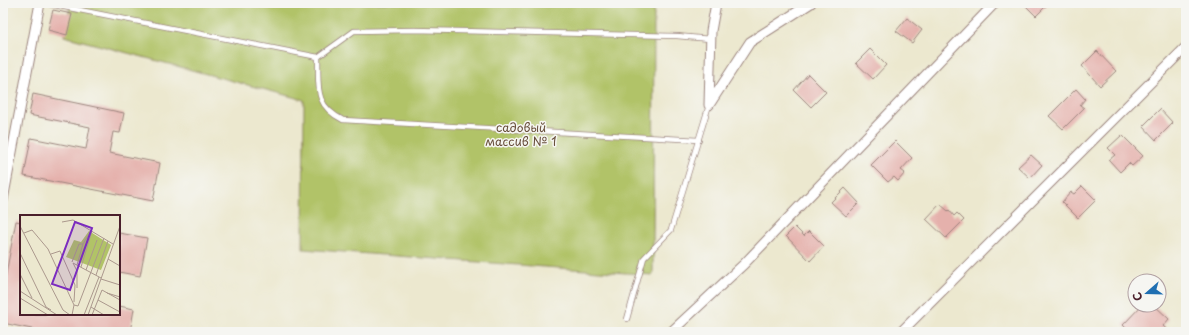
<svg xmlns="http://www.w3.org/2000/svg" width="1189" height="335" font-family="'Playpen Sans',sans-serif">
  <rect width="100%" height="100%" fill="#f6f6f2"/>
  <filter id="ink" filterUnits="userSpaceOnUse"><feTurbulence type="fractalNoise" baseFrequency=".025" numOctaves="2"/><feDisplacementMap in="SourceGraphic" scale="8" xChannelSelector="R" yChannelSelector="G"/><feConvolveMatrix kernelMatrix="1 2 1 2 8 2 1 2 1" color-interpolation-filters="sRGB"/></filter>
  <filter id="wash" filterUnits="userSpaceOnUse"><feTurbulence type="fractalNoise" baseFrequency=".012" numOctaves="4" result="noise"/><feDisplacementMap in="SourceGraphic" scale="16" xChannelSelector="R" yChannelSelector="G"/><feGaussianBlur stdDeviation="0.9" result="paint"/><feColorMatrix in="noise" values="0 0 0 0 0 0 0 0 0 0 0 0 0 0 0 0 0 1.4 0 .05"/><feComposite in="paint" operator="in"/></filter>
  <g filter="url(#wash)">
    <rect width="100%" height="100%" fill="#ece8cf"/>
    <path fill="#b1c367" stroke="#7e7149" d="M71,3H654L653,275L303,249L304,100L64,36Z"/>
    <g id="blocks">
      <g fill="#e5b1ac">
        <path d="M1023,3H1049L1036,16Z"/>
        <path d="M53,10L72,14L67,35L48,30Z"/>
        <path d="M907,18L922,30L912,43L896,31Z"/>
        <path d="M870,49L886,65L873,79L856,63Z"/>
        <path d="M1097,51L1116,71L1100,86L1082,66Z"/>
        <path d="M808,74L826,92L811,107L794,90Z"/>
        <path d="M1076,89L1085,99L1080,105L1084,108L1063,129L1049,116Z"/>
        <path d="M33,94L124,113L120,133L113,132L109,153L160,163L153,201L24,176L31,138L86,149L90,127L29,115Z"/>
        <path d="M1160,109L1173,123L1156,140L1143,126Z"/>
        <path d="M1122,135L1143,156L1132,166L1129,163L1120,172L1109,160L1115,155L1108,148Z"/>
        <path d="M895,141L912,158L901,170L905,173L898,181L894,177L888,182L871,165Z"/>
        <path d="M1031,155L1042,165L1030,178L1018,167Z"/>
        <path d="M1082,186L1096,200L1078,218L1062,202L1071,192L1074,194Z"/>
        <path d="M845,188L859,203L846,216L831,202Z"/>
        <path d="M940,204L948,211L949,210L954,216L957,213L964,220L946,238L926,219Z"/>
        <path d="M16,221L21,222V314H119V306L134,309L130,332H46L3,323V290Z"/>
        <path d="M795,227L804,236L809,231L824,246L810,261L786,236Z"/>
        <path d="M119,233L147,238L140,276L119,272Z"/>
        <path d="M1142,305H1154L1169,319L1163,326L1170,332H1130L1123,325Z"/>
      </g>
    </g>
  </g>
  <g filter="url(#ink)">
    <use href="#blocks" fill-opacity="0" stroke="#9b847d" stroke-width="1"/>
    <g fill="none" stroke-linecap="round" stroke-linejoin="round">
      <g stroke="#9b847d" stroke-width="6">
        <g id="lane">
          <path d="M44,3L318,57"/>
          <path d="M699,140L343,120C313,105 319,86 318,57L354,31L414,30L677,36L710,39"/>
          <path d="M627,319L644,258L671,230L709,105"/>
        </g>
      </g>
      <g stroke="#9b847d" stroke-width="11">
        <g id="street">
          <path d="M716,3L711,31L709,105L750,42L811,3"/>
          <path d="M3,200L40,3"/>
          <path d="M671,332L744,264L995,3"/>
          <path d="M901,332L1186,47"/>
        </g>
      </g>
      <use href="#lane" stroke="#fff" stroke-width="4.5"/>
      <use href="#street" stroke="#fff" stroke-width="9"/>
    </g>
  </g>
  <g text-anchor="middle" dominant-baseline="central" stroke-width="3" stroke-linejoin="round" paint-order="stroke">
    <g font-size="12" fill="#69503d" stroke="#f6f6f2">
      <text x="521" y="127">садовый<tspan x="521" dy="14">массив № 1</tspan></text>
    </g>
  </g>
  <g transform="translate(20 215)">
    <rect width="100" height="100" fill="#ece8cf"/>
    <path d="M69,16L91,30L81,55L46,42L54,25L61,27Z" fill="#b1c367"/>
    <path fill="none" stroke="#ab988d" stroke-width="1" d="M42,7L53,5L93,29M0,11L43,95L50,100M4,18L12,15L28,34L54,90M63,29L71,16M0,38L26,92L31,95M31,39L40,36L55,70L54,87M88,44L100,51M52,47L59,29H63L57,50M61,52L72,16M66,55L77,25M0,59L12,83M76,60L88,26M81,64L100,70M57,73V56L53,48L81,63M0,76L37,100M87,78L100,82M0,83L28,100M78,85L100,97M71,92L84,100M52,100L54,90L58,91L84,23M64,100L79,62M68,100L100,11M72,100L82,75L100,85"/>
    <path fill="#7b2cbf" fill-opacity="0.15" stroke="#7b2cbf" stroke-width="2" d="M55,7L72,13L50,75L32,69Z"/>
    <rect width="100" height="100" fill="none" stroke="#4a1f2b" stroke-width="2"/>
  </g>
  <rect width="1189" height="335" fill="none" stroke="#f6f6f2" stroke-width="16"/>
  <g transform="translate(1147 293) rotate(250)"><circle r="19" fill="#f6f6f2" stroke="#b1a0a2"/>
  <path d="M0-3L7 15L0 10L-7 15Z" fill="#1f6fb2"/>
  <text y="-6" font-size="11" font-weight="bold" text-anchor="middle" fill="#4a1f2b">С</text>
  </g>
</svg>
